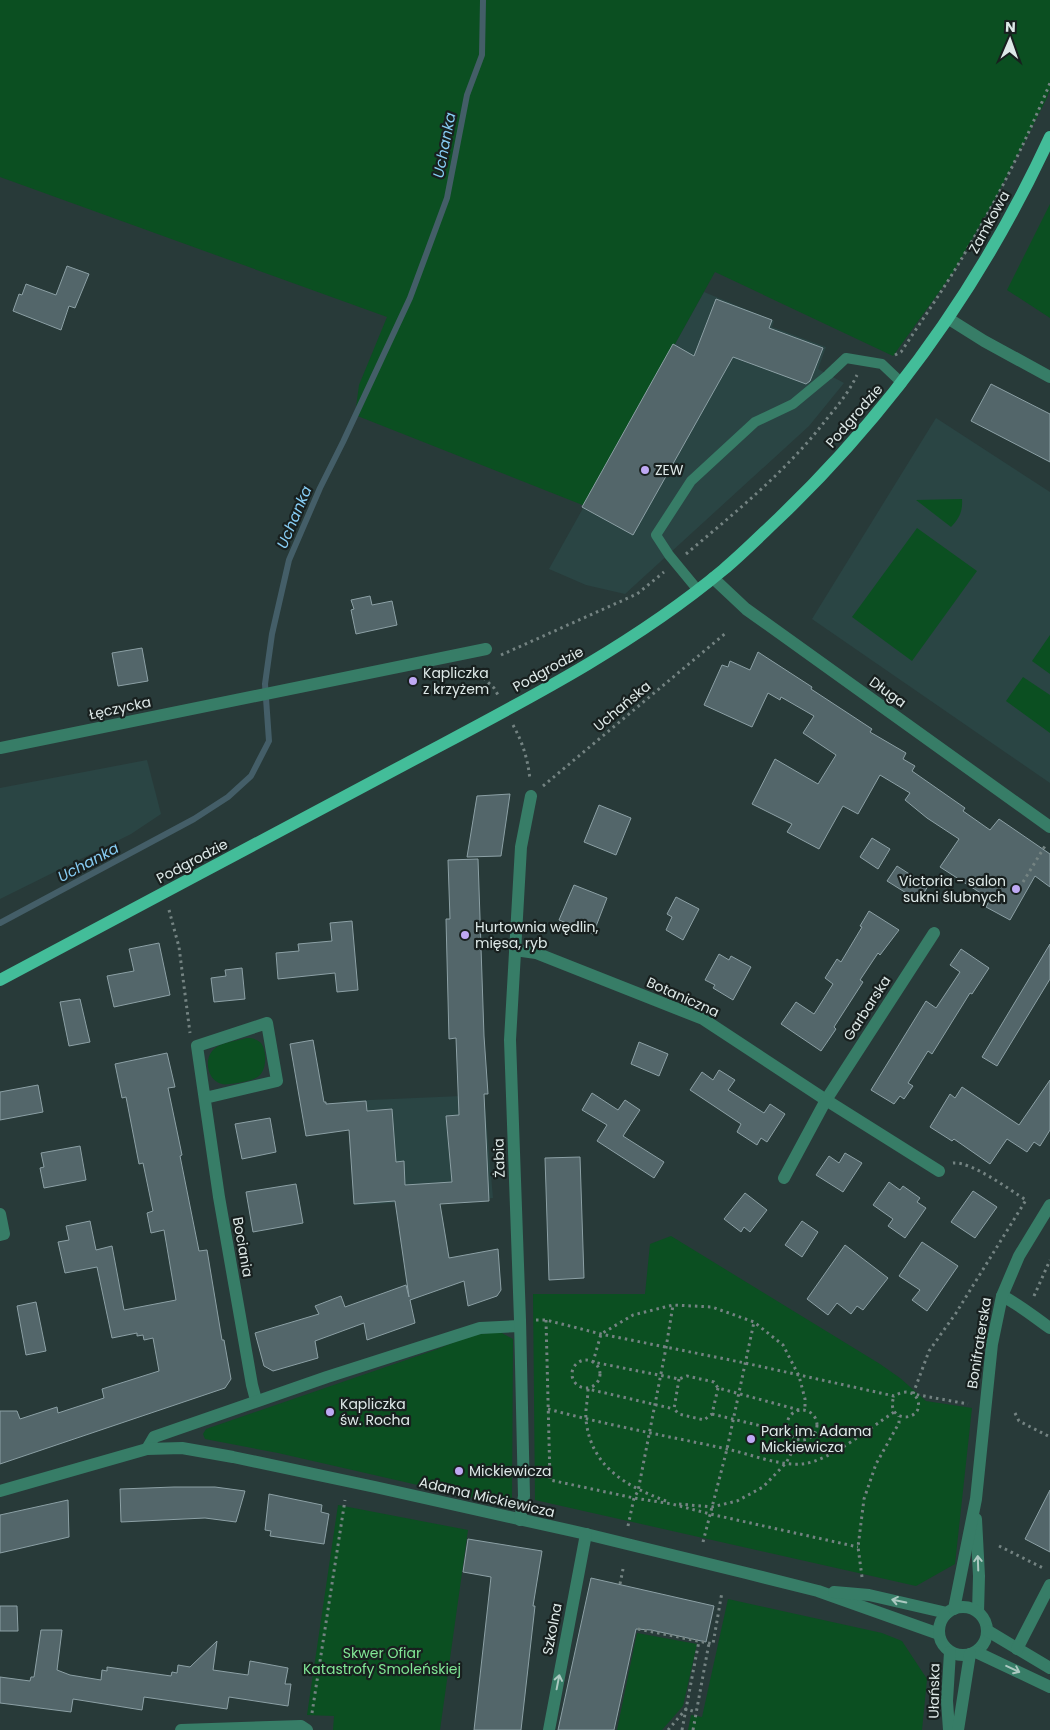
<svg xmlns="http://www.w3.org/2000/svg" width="1050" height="1730" font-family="Poppins,sans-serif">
  <rect width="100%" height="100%" fill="#283a39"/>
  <g fill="#2a4544">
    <path d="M704,292L774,321L772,327L826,347L818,369L844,383L809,426L625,594L586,585L549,569Z"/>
    <path d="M936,418L1050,492V783L812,619Z"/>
    <path d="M147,760L161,814L131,834L0,899V788Z"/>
    <path d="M484,1095L493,1198L454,1202H412L355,1205L347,1101Z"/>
  </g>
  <g fill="#0b4f21">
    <path d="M0,0H1050V90L1046,100L996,197L952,274L893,356L715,272L585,506L355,415L359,385L387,317L0,177Z"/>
    <path d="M1050,204V318L1007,290Z"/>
    <path d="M962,499C963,511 959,519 951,527L916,500Z"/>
    <path d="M917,528L977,571L912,661L852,617Z"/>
    <path d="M1050,635V674L1032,661Z"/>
    <path d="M1023,677L1050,695V733L1006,701Z"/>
    <path d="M247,1038C252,1038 257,1039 261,1043C267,1051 267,1069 259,1076C253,1081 238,1083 229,1084C210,1088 201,1061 214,1049C221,1042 237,1041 247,1038Z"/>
    <path d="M671,1236L880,1364L900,1378L926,1401L972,1408L955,1564L916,1586L535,1500L533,1294H645L650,1244Z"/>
    <path d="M500,1332L513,1339L512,1499L509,1503L505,1505L278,1453L205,1439L203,1434L206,1429L435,1350L472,1335Z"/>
    <path d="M338,1505L468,1530L440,1730H333L334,1716L307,1715Z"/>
    <path d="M728,1599L882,1633L902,1641L927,1679L922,1730H688L691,1715L702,1717Z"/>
    <path d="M637,1633L697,1644L683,1706L662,1730H617Z"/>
  </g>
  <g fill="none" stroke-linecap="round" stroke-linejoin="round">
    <path stroke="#445e68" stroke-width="6" d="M0,923L194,819L228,797L251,776L269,741L265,684L272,634L289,560L320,488L343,442L410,298L447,198L467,95L482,55L483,0"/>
  </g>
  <g fill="#53666a" stroke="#8ca0a5">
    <path d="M67,266L89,274L75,308L69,306L61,330L13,311L19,294L22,295L26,284L56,295Z"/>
    <path d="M716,299L772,320L769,328L823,348L810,381L806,384L733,357L633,535L582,507L673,344L694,356Z"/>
    <path d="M991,384L1050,414V462L971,421Z"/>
    <path d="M370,596L372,605L392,601L397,625L356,634L351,610L354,609L351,600Z"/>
    <path d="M142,648L148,681L118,686L112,653Z"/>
    <path d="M758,652L812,687L811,689L872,729L870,732L906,753L903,759L915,766L912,771L965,808L963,811L990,830L999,819L1050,854V887L1035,876L1010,920L986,907L990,899L940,867L959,839L927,818L905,800L910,793L880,775L858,814L843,806L819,849L787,832L792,824L752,804L775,759L818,784L836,755L803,733L814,716L781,697L780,700L768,693L752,727L704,705L722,665L728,667L730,661L750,670Z"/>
    <path d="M510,794L501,856L467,857L477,796Z"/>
    <path d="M599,805L631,818L616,855L584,842Z"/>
    <path d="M872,838L890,849L878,869L860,857Z"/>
    <path d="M478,859L484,1036L488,1094H484L489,1201L440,1204L449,1258L498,1249L501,1290L497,1296L468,1306L464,1281L410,1300L415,1323L367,1340L364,1323L315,1341L318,1358L273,1371L264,1366L255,1333L319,1314L315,1306L341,1296L345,1307L406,1285L409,1297L395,1201L354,1204L349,1130L306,1136L290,1044L313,1040L324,1102H326V1104L366,1101L367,1111L392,1109L396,1162L404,1161L405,1185L452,1182L446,1116L459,1115L456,1038L449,1039L446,919H450L448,860Z"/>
    <path d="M897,866L928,886L919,901L887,881Z"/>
    <path d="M574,885L607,898L593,934L559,920Z"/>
    <path d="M676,897L699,909L683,940L666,930L672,917L667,914Z"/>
    <path d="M869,911L899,930L880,955L878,953L860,980L863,982L834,1027L836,1029L821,1051L781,1024L796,1002L814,1014L833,984L825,978L837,959L841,962L862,927L860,926Z"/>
    <path d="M352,921L358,990L337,992L335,973L278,979L276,953L299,951L298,944L332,941L330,923Z"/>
    <path d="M159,943L170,995L114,1007L107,976L134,971L129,949Z"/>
    <path d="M1050,944V979L997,1066L982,1057Z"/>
    <path d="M961,949L989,968L972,994L970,993L932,1054L928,1051L908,1083L913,1086L904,1099L900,1096L894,1104L871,1090L926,1001L936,1008L960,972L950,965Z"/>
    <path d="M719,954L729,960L731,956L751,967L733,1000L713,988L715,985L705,980Z"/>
    <path d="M242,968L245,999L214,1002L211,978L226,976L225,970Z"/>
    <path d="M80,999L90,1042L69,1046L60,1002Z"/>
    <path d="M639,1042L668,1054L659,1076L631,1064Z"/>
    <path d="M167,1053L175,1087L168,1088L182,1155L180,1156L199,1251L207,1250L222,1340H224L231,1379L225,1388L0,1464V1411H17L20,1419L57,1407L58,1413L104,1398L102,1389L159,1371L153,1338L144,1340L143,1335L137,1336V1333L112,1338L97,1267L65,1273L58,1242L69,1240L66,1226L90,1221L96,1250L112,1246L124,1310L176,1300L164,1230L151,1233L147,1213L153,1211L143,1163L139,1164L126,1097L122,1098L115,1064Z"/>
    <path d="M719,1070L735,1080L728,1090L764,1113L770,1104L785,1114L767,1142L761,1138L757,1145L737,1132L741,1124L690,1090L702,1072L713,1080Z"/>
    <path d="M1050,1080V1130L1040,1146L1034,1142L1027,1152L1007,1139L990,1164L954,1139L952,1141L930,1127L950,1094L955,1098L962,1087L1019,1125Z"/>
    <path d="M38,1085L43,1112L0,1120V1092Z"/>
    <path d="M592,1093L618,1110L625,1100L640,1110L623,1136L664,1162L654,1178L597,1141L607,1125L582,1110Z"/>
    <path d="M270,1118L276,1152L242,1159L235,1124Z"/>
    <path d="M80,1146L86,1180L44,1188L40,1168L44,1167L41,1153Z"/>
    <path d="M845,1153L862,1163L843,1192L816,1175L829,1156L839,1163Z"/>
    <path d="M580,1157L584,1278L549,1280L545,1158Z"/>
    <path d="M889,1182L900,1190L903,1186L920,1198L917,1202L926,1208L905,1238L888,1226L893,1219L873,1205Z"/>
    <path d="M296,1184L303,1223L253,1232L246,1192Z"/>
    <path d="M973,1191L997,1207L975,1238L951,1222Z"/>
    <path d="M745,1193L767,1210L750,1232L744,1227L741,1232L724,1219Z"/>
    <path d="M802,1221L818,1232L802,1257L785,1245Z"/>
    <path d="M922,1242L958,1266L927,1311L912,1300L920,1290L899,1276Z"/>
    <path d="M845,1245L888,1278L863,1310L857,1306L851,1314L837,1303L828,1315L807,1299Z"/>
    <path d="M36,1302L46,1351L26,1355L17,1306Z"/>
    <path d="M174,1487H215L245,1491L236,1522L205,1518L121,1522L120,1489Z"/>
    <path d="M1050,1490V1552L1025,1539Z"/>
    <path d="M269,1494L322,1505L321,1512L329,1514L324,1544L270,1536L271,1531L265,1530Z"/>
    <path d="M68,1500L69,1537L0,1553V1515Z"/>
    <path d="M468,1539L542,1551L533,1606H535L521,1730H474L491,1577L463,1572Z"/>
    <path d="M591,1578L714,1606L706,1642L651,1630L636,1629L614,1730H558Z"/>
    <path d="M0,1606H17L18,1631H0Z"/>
    <path d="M41,1630H62L57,1670L70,1675L101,1680L102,1670L107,1671V1667L171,1676L172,1672L177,1673L178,1665L190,1667L217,1641L213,1670L248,1675L250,1661L288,1668L285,1684H291L288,1706L229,1697L227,1709L144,1697L142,1710L73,1699L71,1712L0,1703V1677L30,1681L31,1677H34Z"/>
  </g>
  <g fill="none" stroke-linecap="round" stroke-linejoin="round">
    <g stroke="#748382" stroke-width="3" stroke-dasharray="2.5 4" stroke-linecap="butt">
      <path d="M895,355L901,352C924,317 948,283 969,246C1000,194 1027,139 1050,83"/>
      <path d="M686,554C737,511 789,469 829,416C840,403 850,390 857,375"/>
      <path d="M501,655L637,594L664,572"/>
      <path d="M474,669L494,688L498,695"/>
      <path d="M513,725C523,743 528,760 530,780"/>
      <path d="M543,786L727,632"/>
      <path d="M1023,882L1045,846"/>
      <path d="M169,910L179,947L190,1033"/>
      <path d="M953,1163C971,1161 1010,1190 1026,1200L956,1313L929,1351L913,1394L968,1404"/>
      <path d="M1034,1296L1050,1260"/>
      <path d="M536,1320H546L601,1334L745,1363L894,1396C902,1391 914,1389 918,1401C924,1422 884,1424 894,1396"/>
      <path d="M546,1320L550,1480L634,1498L672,1504L710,1514L858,1547"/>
      <circle cx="586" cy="1374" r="14"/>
      <path d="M679,1379L674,1409L679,1414L704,1420L712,1414L718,1388"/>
      <path d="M548,1409C607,1425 667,1436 727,1449C750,1454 779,1466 802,1464C830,1461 870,1428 894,1412"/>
      <path d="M799,1410L718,1388L714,1382L687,1376L679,1379L593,1362L601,1334L633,1315L673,1305L712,1307L754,1322L783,1345L799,1376L805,1399V1410"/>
      <circle cx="802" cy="1425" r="15"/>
      <path d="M1015,1413L1019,1421L1050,1437"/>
      <path d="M712,1414L790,1433"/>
      <path d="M666,1501C626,1486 591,1467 586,1420C585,1410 588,1399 588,1389L674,1409"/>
      <path d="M679,1504L712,1507L737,1501L763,1487L786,1463L799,1439"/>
      <path d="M628,1526L634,1498L638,1491L666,1348L673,1305"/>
      <path d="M703,1542L727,1449L754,1322"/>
      <path d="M999,1546L1045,1569"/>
      <path d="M862,1577L858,1547L864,1499L876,1464L899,1423V1416"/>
      <path d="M620,1584L623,1569"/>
      <path d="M638,1629L713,1644L722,1592"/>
      <path d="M312,1713L345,1500"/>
      <path d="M668,1730L686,1709L699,1641"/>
      <path d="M682,1730L686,1709L696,1712"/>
      <path d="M693,1730L709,1643"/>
    </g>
    <path stroke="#377d67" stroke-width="10" d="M697,589L669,555L656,535L691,481L755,422L793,404L828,375L846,358L882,364L902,383"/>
    <g stroke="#377d67" stroke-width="12">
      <path d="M0,748L486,649"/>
      <path d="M515,950L536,953L703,1019L826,1100L939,1171"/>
      <path d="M205,1098L277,1081L267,1023L197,1046L219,1197L252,1385L256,1400"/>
      <path d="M784,1178L826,1100L934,933"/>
      <path d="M0,1214L4,1234L0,1235"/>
      <path d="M1002,1296C1019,1304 1034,1317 1050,1328"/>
      <path d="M147,1449L154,1437L327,1377L480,1328L520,1326"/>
      <path d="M0,1491L147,1449L182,1448L233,1457L375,1487L586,1534L746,1573L818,1591L939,1634"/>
      <path d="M976,1519L979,1576L978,1612"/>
      <path d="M520,1520L524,1496L520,1320L510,1040L521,847L531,796"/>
      <path d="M834,1592L869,1595L947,1613"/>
      <circle cx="963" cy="1631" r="24"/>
      <path d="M954,1609L976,1499L992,1344L1002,1296L1019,1256L1050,1205"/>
      <path d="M988,1631L1050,1668"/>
      <path d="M1017,1649L1050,1585"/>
      <path d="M976,1652L1050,1687"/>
      <path d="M181,1730L301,1726L307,1730"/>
      <path d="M549,1730L586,1534"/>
      <path d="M949,1730L947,1701L950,1652"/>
      <path d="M958,1730L970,1654"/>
    </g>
    <g stroke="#377d67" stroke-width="12">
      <path d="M949,319L984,341L1050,377"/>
      <path d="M713,578L746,609L1050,827"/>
    </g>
    <path stroke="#43bd99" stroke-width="12" d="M0,980C133,909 265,839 398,768C508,709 626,651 723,570C742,554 760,536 779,518C893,409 984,280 1050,137"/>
  </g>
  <defs><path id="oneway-shaft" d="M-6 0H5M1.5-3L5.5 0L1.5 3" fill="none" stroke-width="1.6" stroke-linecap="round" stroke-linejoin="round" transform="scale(1.25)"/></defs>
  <g stroke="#acc9c1">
    <use href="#oneway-shaft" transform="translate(978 1563) rotate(-92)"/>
    <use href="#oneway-shaft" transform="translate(899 1601) rotate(-168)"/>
    <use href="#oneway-shaft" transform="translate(1013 1669) rotate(25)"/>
    <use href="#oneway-shaft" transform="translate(558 1682) rotate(-79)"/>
  </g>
  <g fill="#bfa9f4" stroke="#18201f" stroke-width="2">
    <circle cx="645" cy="470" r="5"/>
    <circle cx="413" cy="681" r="5"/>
    <circle cx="1016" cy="889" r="5"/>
    <circle cx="465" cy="935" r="5"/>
    <circle cx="330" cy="1412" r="5"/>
    <circle cx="751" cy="1439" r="5"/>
    <circle cx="459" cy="1471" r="5"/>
  </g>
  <g text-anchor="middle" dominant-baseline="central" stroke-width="4.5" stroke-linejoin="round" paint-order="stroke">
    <g font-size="14" fill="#dee9e8" stroke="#18201f">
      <text transform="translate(989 222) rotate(-61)">Zamkowa</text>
      <text transform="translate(854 416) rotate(-49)">Podgrodzie</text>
      <text transform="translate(548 669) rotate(-29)">Podgrodzie</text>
      <text transform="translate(888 692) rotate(36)">Długa</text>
      <text transform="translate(622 706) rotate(-40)">Uchańska</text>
      <text transform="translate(120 708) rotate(-12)">Łęczycka</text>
      <text transform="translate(192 861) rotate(-28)">Podgrodzie</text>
      <text transform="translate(683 997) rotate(24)">Botaniczna</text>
      <text transform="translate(867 1008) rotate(-57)">Garbarska</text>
      <text transform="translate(499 1158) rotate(-92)">Żabia</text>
      <text transform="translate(243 1247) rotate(80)">Bociania</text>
      <text transform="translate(979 1343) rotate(-81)">Bonifraterska</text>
      <text transform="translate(487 1497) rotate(13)">Adama Mickiewicza</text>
      <text transform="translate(552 1629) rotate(-79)">Szkolna</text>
      <text transform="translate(934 1691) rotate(-89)">Ułańska</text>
    </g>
    <g font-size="14" fill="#dee9e8" stroke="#18201f" text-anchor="start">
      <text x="655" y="470">ZEW</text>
      <text x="423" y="673">Kapliczka<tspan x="423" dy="16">z krzyżem</tspan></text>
      <text x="1006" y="881" text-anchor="end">Victoria - salon<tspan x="1006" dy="16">sukni ślubnych</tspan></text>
      <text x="475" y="927">Hurtownia wędlin,<tspan x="475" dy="16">mięsa, ryb</tspan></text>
      <text x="340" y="1404">Kapliczka<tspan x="340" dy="16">św. Rocha</tspan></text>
      <text x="761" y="1431">Park im. Adama<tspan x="761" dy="16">Mickiewicza</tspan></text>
      <text x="469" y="1471">Mickiewicza</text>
    </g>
    <g font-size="14" fill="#81e695" stroke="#18201f">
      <text x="382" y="1653">Skwer Ofiar<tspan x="382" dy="16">Katastrofy Smoleńskiej</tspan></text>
    </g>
    <g font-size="15" font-style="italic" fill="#87ccf3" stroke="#18201f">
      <text transform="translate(444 145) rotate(-79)">Uchanka</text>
      <text transform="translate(294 517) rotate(-67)">Uchanka</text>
      <text transform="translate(88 862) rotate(-28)">Uchanka</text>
    </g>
  </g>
  <g transform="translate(1010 40) rotate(2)" stroke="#18201f" stroke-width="4" paint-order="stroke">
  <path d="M0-4L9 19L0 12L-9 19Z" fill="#dee9e8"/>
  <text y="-8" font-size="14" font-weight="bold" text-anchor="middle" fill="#dee9e8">N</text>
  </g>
</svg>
